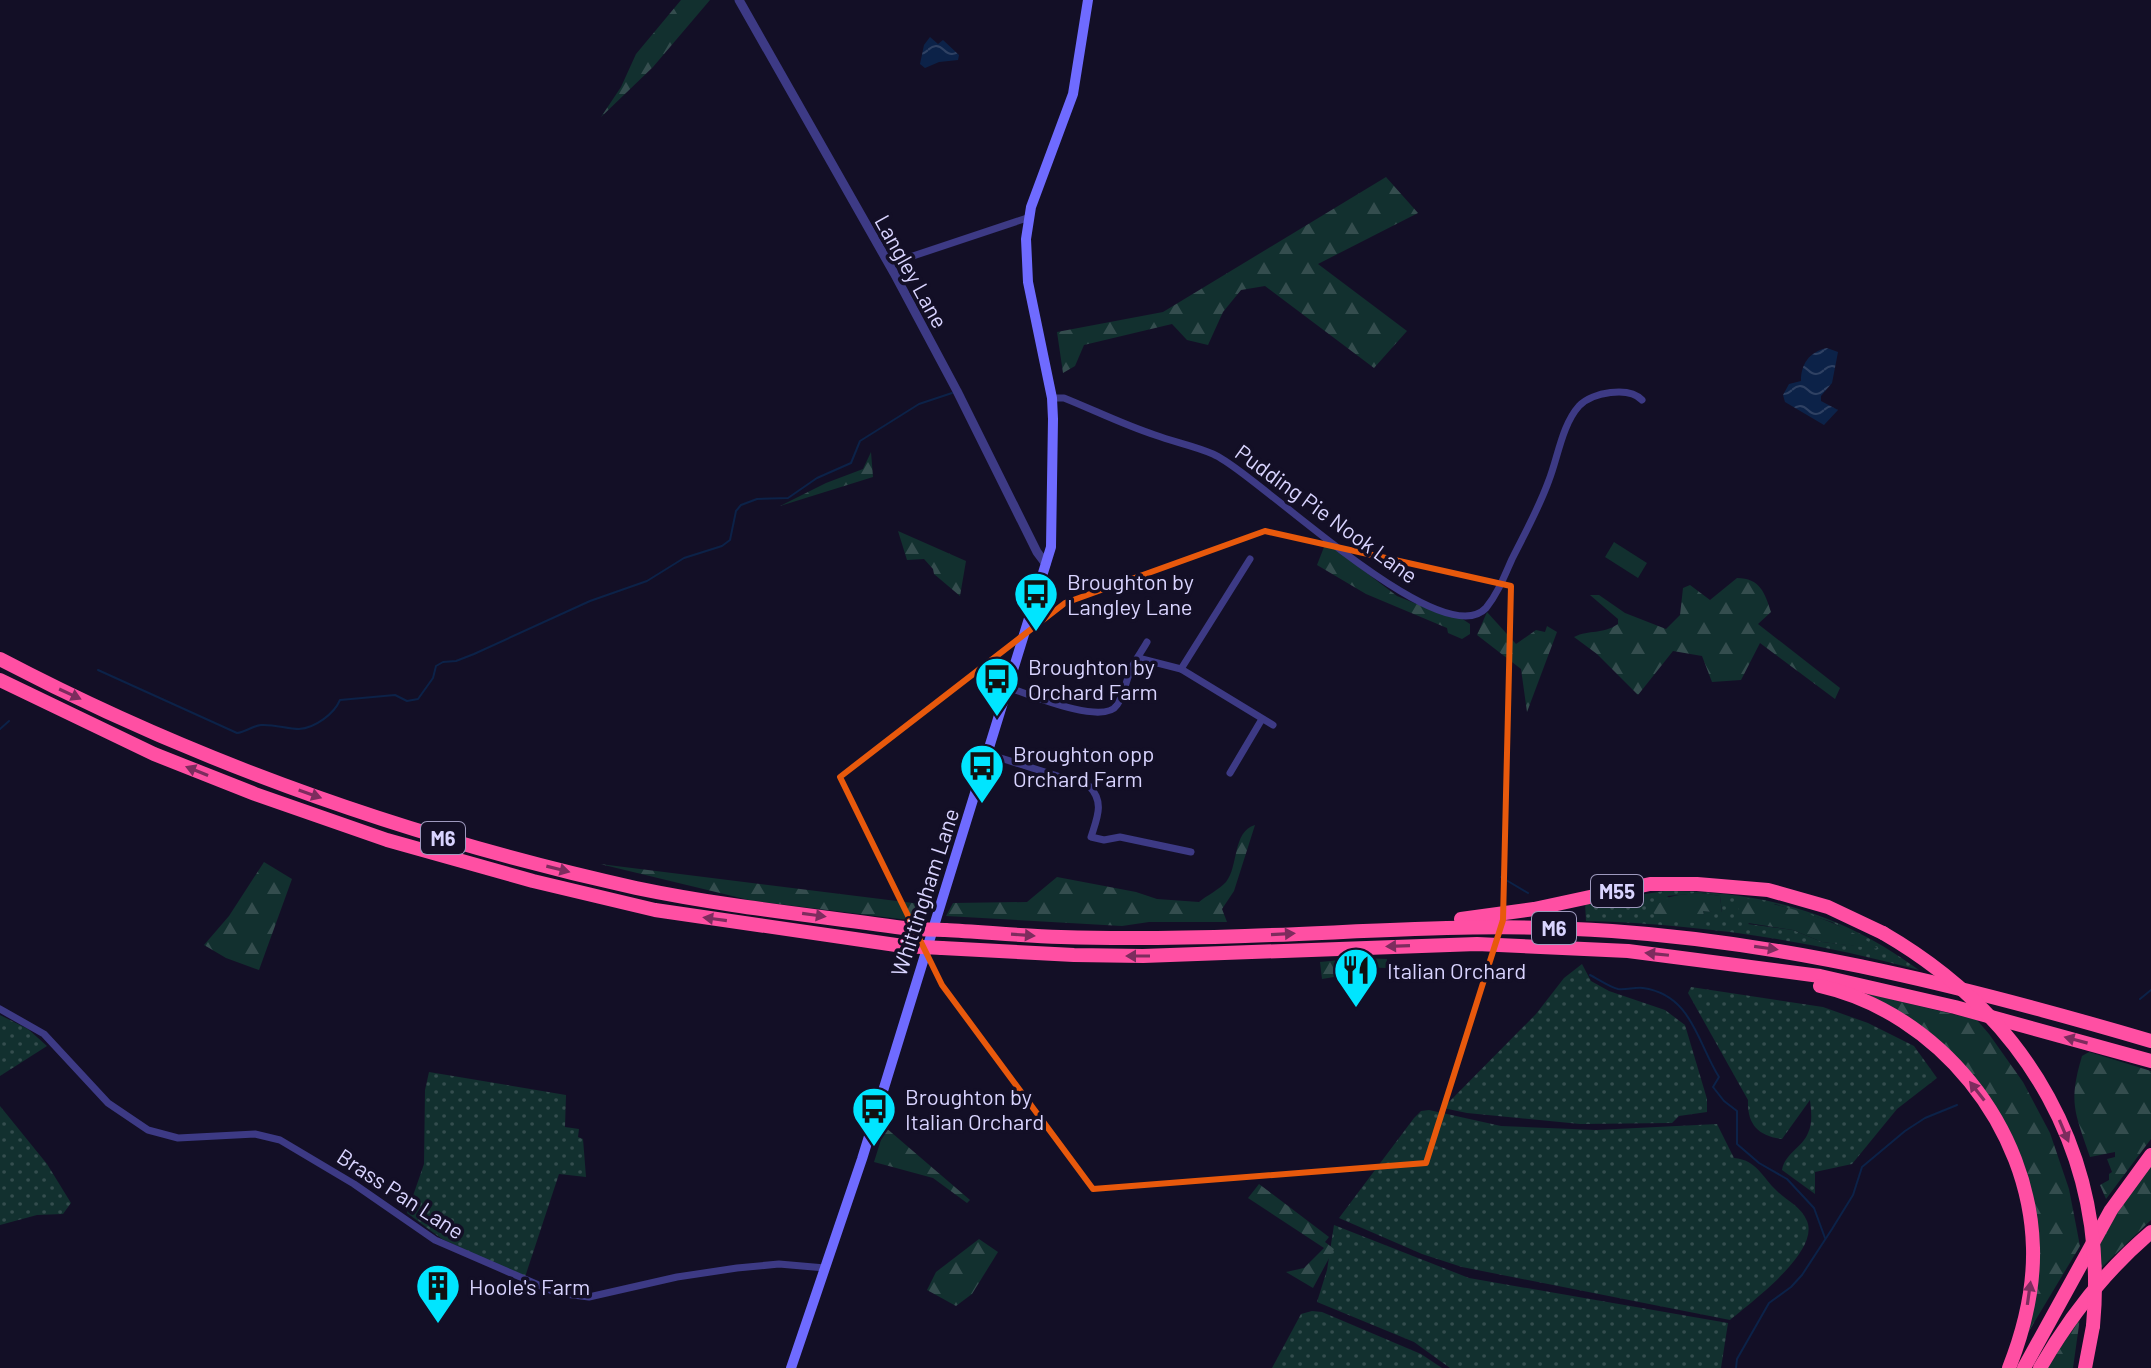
<svg xmlns="http://www.w3.org/2000/svg" width="2151" height="1368" font-family="Barlow,sans-serif">
  <defs>
    <pattern id="grass-dots" width="8" height="8" patternUnits="userSpaceOnUse" patternTransform="scale(2)"><rect width="8" height="8" fill="#12302f"/><path d="M2 2h.1M6 6h.1" fill="none" stroke="#344d4e" stroke-width="1.8" stroke-linecap="round"/></pattern>
    <pattern id="forest-firs" width="22" height="20" patternUnits="userSpaceOnUse" patternTransform="scale(2)"><rect width="22" height="20" fill="#12302f"/><path d="M5 1l3.5 6h-7zM16 11l3.5 6h-7z" fill="#344d4e"/></pattern>
    <pattern id="water-waves" width="16" height="10" patternUnits="userSpaceOnUse" patternTransform="scale(2)"><rect width="16" height="10" fill="#0c2248"/><path d="M0 5q4-4 8 0t8 0" fill="none" stroke="#2f4163"/></pattern>
  </defs>
  <rect width="100%" height="100%" fill="#130f26"/>
  <g fill="url(#grass-dots)" fill-rule="evenodd">
    <path d="M1665,891C1762,891 1840,912 1919,970C1809,940 1699,924 1586,921L1585,903ZM1701,893L1720,896L1722,912L1703,911L1705,924L1667,896ZM1775,904L1832,922L1877,948L1822,942L1793,930L1748,924Z"/>
    <path d="M1582,964L1591,981L1609,991L1665,1010L1685,1025L1707,1099V1112L1679,1116L1672,1123L1580,1124L1467,1113L1443,1108L1536,1014L1564,978Z"/>
    <path d="M1691,987L1823,1007L1868,1023L1914,1046L1937,1078L1897,1109L1852,1164L1815,1172V1194L1782,1170C1785,1153 1802,1148 1808,1133C1813,1122 1811,1111 1810,1100L1782,1139C1758,1136 1747,1124 1748,1100L1688,993Z"/>
    <path d="M0,1015L28,1029L47,1046L0,1076Z"/>
    <path d="M429,1072L566,1095L565,1127L579,1129L578,1137L583,1139L586,1177L559,1174L525,1277L442,1239L407,1213L424,1164L425,1090Z"/>
    <path d="M0,1106L47,1164L71,1203L63,1214L37,1215L0,1225Z"/>
    <path d="M1429,1110L1501,1126L1596,1130L1717,1124L1734,1158C1757,1160 1762,1177 1777,1191C1787,1201 1801,1206 1807,1221C1820,1252 1751,1302 1730,1320L1462,1267L1422,1254L1339,1218L1414,1118L1421,1111Z"/>
    <path d="M1334,1225L1469,1278L1728,1323L1721,1368H1450L1414,1342L1317,1302L1327,1270Z"/>
    <path d="M1312,1311L1322,1312L1421,1354L1442,1368H1272L1301,1314Z"/>
  </g>
  <g fill="url(#forest-firs)">
    <path d="M681,0H710L653,67L601,117L621,87L636,54Z"/>
    <path d="M1386,177L1418,213L1318,264L1407,331L1374,368L1265,286L1241,290L1223,312L1208,345L1187,340L1172,324L1084,345L1075,366L1063,373L1057,332L1163,312Z"/>
    <path d="M871,452L873,477L780,506L826,483L863,469Z"/>
    <path d="M898,531L966,561L960,596L934,574L933,569L924,559L907,560Z"/>
    <path d="M1326,542L1397,596L1447,616L1461,618L1470,624V634L1462,639L1448,633L1447,628L1366,594L1317,565Z"/>
    <path d="M1737,578C1760,578 1765,593 1771,612L1758,624L1840,688L1835,699L1760,643L1741,680L1712,682L1702,656L1673,651L1638,695L1597,654L1574,637C1590,629 1602,635 1618,624V619L1590,595H1599L1625,613L1666,629L1680,615L1683,588L1690,585L1710,600Z"/>
    <path d="M1487,612L1516,644L1536,630L1545,632L1547,626L1557,632L1527,712L1521,669L1477,635Z"/>
    <path d="M1255,825L1234,891L1222,909L1227,922H1149L1122,926L946,916L953,903L1027,902L1057,877L1136,892L1157,899L1199,902C1206,896 1220,889 1226,882C1239,866 1232,832 1255,825Z"/>
    <path d="M264,862L292,879L259,970L226,958L204,945L229,916Z"/>
    <path d="M600,864L929,905L925,922L753,901Z"/>
    <path d="M1701,893L1720,896L1722,913L1703,911L1706,924L1663,920L1652,912C1664,893 1680,895 1701,893Z"/>
    <path d="M1746,898C1793,908 1839,920 1879,949L1822,942L1793,930L1748,923L1734,902Z"/>
    <path d="M1360,958L1387,959L1386,968L1363,967L1352,974L1322,979L1320,962Z"/>
    <path d="M1865,993L1977,1020L1989,1034L2023,1082L2050,1133L2069,1189L2080,1246L2026,1336L2036,1229L1977,1081L1954,1054L1927,1030L1897,1010Z"/>
    <path d="M2089,1052L2151,1071V1139L2106,1199L2100,1185L2109,1180V1174L2112,1172L2107,1159L2115,1157V1152L2090,1157C2075,1112 2068,1103 2082,1056Z"/>
    <path d="M885,1127L970,1200L967,1203L933,1178L874,1162Z"/>
    <path d="M2151,1162V1220L2100,1269L2098,1243Z"/>
    <path d="M1259,1184L1329,1237L1325,1242L1334,1249L1313,1288L1286,1272L1304,1268L1324,1248L1248,1198Z"/>
    <path d="M979,1239L998,1252L972,1294L956,1306L927,1290L936,1272Z"/>
    <path d="M2080,1318L2073,1368H2047Z"/>
  </g>
  <path fill="#12302f" d="M1614,542L1647,563L1638,578L1605,557Z"/>
  <g fill="url(#water-waves)">
    <path d="M930,37L938,44L943,40L959,55L958,60L939,62L925,68L920,64L924,45Z"/>
    <path d="M1827,348L1838,352L1832,383L1821,396V401L1838,410L1824,425L1785,402L1783,395L1789,384L1801,381C1801,364 1809,352 1827,348Z"/>
  </g>
  <g fill="none" stroke-linecap="round" stroke-linejoin="round">
    <g stroke="#0c2248" stroke-width="2">
      <path d="M98,670L237,733C246,732 252,726 261,725C274,724 287,729 299,729C315,728 334,714 340,700L395,695L407,701L418,699L433,678L436,666L443,662L456,661L474,654L590,601L647,581L684,558L722,546L730,540L736,511L741,505L757,499L788,498L817,478L851,463L860,441L919,404L952,393"/>
      <path d="M0,729L9,721"/>
      <path d="M1501,877L1528,893"/>
      <path d="M1590,975C1598,979 1609,987 1618,989C1626,990 1635,987 1643,988C1692,995 1697,1042 1719,1077L1713,1087L1724,1101L1737,1111V1144L1759,1163L1787,1179L1814,1208L1825,1238"/>
      <path d="M2140,999L2151,990"/>
      <path d="M1736,1368L1737,1359L1769,1303L1791,1287L1802,1275L1832,1229L1853,1195L1862,1167L1905,1131L1925,1118L1957,1105"/>
    </g>
    <g stroke="#3d3a85" stroke-width="7">
      <path d="M889,264L1030,217"/>
      <path d="M1052,398H1064C1094,410 1124,425 1155,435C1174,442 1195,446 1213,454C1258,474 1441,656 1486,608C1498,593 1504,577 1512,559C1525,533 1539,508 1549,480C1558,457 1562,425 1579,406C1592,392 1629,386 1642,400"/>
      <path d="M1138,658L1181,669L1273,725"/>
      <path d="M1181,669L1250,559"/>
      <path d="M1010,688C1030,695 1104,726 1117,705C1124,695 1126,681 1131,669C1135,660 1142,651 1147,642"/>
      <path d="M988,754L1089,786C1105,802 1097,818 1091,837L1104,840L1120,837L1191,852"/>
      <path d="M1230,773L1262,719"/>
      <path d="M0,1009L44,1034L108,1103L148,1130L178,1138L255,1134L280,1140L354,1184L435,1240L557,1293L589,1297L677,1277L737,1268L779,1264L825,1268"/>
    </g>
    <path stroke="#3d3a85" stroke-width="9" d="M739,0L894,273L957,391L1037,552L1046,564"/>
    <path stroke="#6f6bff" stroke-width="10" d="M791,1368L862,1159L1051,547L1053,419L1052,398L1028,282L1026,239L1031,207L1073,94L1088,0"/>
    <g stroke="#ff4fa3" stroke-width="14">
      <path d="M0,659C200,764 415,839 636,888C727,907 820,916 911,929"/>
      <path d="M0,680L154,754L255,794L387,840L533,881L655,910L903,946"/>
      <path d="M1461,919L1534,909L1650,884H1697L1768,890L1828,907L1883,933"/>
      <path d="M945,930C984,932 1023,936 1061,937C1122,939 1184,938 1245,936C1368,932 1489,922 1612,931C1797,944 1974,989 2151,1041"/>
      <path d="M942,948L1074,955L1143,956L1477,944L1628,951L1820,976L1955,1007L2151,1061"/>
      <path d="M1820,986C1939,1013 2030,1127 2033,1248C2034,1289 2024,1330 2009,1368"/>
      <path d="M2024,1368L2111,1210L2151,1155"/>
      <path d="M2040,1368C2070,1316 2105,1271 2151,1232"/>
      <path d="M2085,1368L2093,1326"/>
    </g>
    <g stroke="#ff4fa3" stroke-width="14">
      <path d="M911,929L945,930"/>
      <path d="M1883,933C2028,1017 2109,1156 2093,1326"/>
      <path d="M903,946L942,948"/>
    </g>
  </g>
  <defs><path id="oneway-solid" d="M-6-.8H1V-3.2L6.5 0L1 3.2V.8H-6Z" transform="scale(2)"/></defs>
  <g fill="#7d2c5e">
    <use href="#oneway-solid" transform="translate(70 694) rotate(25)"/>
    <use href="#oneway-solid" transform="translate(197 771) rotate(-158)"/>
    <use href="#oneway-solid" transform="translate(310 794) rotate(19)"/>
    <use href="#oneway-solid" transform="translate(558 869) rotate(14)"/>
    <use href="#oneway-solid" transform="translate(814 915) rotate(8)"/>
    <use href="#oneway-solid" transform="translate(715 919) rotate(-172)"/>
    <use href="#oneway-solid" transform="translate(1283 934) rotate(-3)"/>
    <use href="#oneway-solid" transform="translate(1023 935) rotate(4)"/>
    <use href="#oneway-solid" transform="translate(1398 946) rotate(178)"/>
    <use href="#oneway-solid" transform="translate(1766 948) rotate(8)"/>
    <use href="#oneway-solid" transform="translate(1657 954) rotate(-174)"/>
    <use href="#oneway-solid" transform="translate(1138 956) rotate(180)"/>
    <use href="#oneway-solid" transform="translate(2076 1040) rotate(-165)"/>
    <use href="#oneway-solid" transform="translate(1977 1091) rotate(-128)"/>
    <use href="#oneway-solid" transform="translate(2064 1131) rotate(67)"/>
    <use href="#oneway-solid" transform="translate(2029 1293) rotate(-82)"/>
  </g>
  <path fill="none" stroke="#e8590c" stroke-width="6" stroke-linejoin="round" d="M1265,531L1511,586L1503,920L1426,1163L1093,1189L942,985L840,777L1065,603Z"/>
  <defs>
    <g id="bus-pin" transform="scale(2.3)"><path d="M0 17L-7.5 6A9.5 9.5 0 1 1 7.5 6Z" fill="#00e5ff" stroke="#130f26"/><path d="M-5-6H5V4H4V6H2V4H-2V6H-4V4H-5ZM-3.5-4V0h7V-4ZM-3.5 1.2v1.5H-2V1.2ZM2 1.2v1.5H3.5V1.2Z" fill="#111"/></g>
    <g id="restaurant-pin" transform="scale(2.3)"><path d="M0 17L-7.5 6A9.5 9.5 0 1 1 7.5 6Z" fill="#00e5ff" stroke="#130f26"/><path d="M-5-6h1v4h1v-4h1v4h1v-4h1v5L-1.5 .5V6h-2V.5L-5-1ZM5-6V6H3V1.5H1.5Q1.5-4 5-6Z" fill="#111"/></g>
    <g id="building-pin" transform="scale(2.3)"><path d="M0 17L-7.5 6A9.5 9.5 0 1 1 7.5 6Z" fill="#00e5ff" stroke="#130f26"/><path d="M-4-6H4V6H1V3H-1V6H-4ZM-2.5-4.3h1.7v1.8h-1.7ZM.8-4.3h1.7v1.8H.8ZM-2.5-1h1.7V.8h-1.7ZM.8-1h1.7V.8H.8Z" fill="#111"/></g>
  </defs>
  <g fill-rule="evenodd">
    <use href="#bus-pin" x="1036" y="594"/>
    <use href="#bus-pin" x="997" y="679"/>
    <use href="#bus-pin" x="982" y="766"/>
    <use href="#restaurant-pin" x="1356" y="970"/>
    <use href="#bus-pin" x="874" y="1109"/>
    <use href="#building-pin" x="438" y="1286"/>
  </g>
  <g text-anchor="middle" dominant-baseline="central" stroke-width="7" stroke-linejoin="round" paint-order="stroke">
    <g fill="#130f26" stroke="#9e99be" stroke-width="2">
      <rect x="421" y="822" width="44" height="32" rx="6"/>
      <rect x="1591" y="875" width="52" height="32" rx="6"/>
      <rect x="1532" y="912" width="44" height="32" rx="6"/>
    </g>
    <g font-size="20" font-weight="bold" fill="#d9d4ff">
      <text x="443" y="838">M6</text>
      <text x="1617" y="891">M55</text>
      <text x="1554" y="928">M6</text>
    </g>
    <g font-size="22" fill="#d9d4ff" stroke="#130f26">
      <text transform="translate(912 271) rotate(61)">Langley Lane</text>
      <text transform="translate(1327 513) rotate(36)">Pudding Pie Nook Lane</text>
      <text transform="translate(924 892) rotate(-72)">Whittingham Lane</text>
      <text transform="translate(401 1193) rotate(33)">Brass Pan Lane</text>
    </g>
    <g font-size="22" fill="#d9d4ff" stroke="#130f26" text-anchor="start">
      <text x="1067" y="581">Broughton by<tspan x="1067" dy="25">Langley Lane</tspan></text>
      <text x="1028" y="666">Broughton by<tspan x="1028" dy="25">Orchard Farm</tspan></text>
      <text x="1013" y="753">Broughton opp<tspan x="1013" dy="25">Orchard Farm</tspan></text>
      <text x="1387" y="970">Italian Orchard</text>
      <text x="905" y="1096">Broughton by<tspan x="905" dy="25">Italian Orchard</tspan></text>
      <text x="469" y="1286">Hoole's Farm</text>
    </g>
  </g>
</svg>
